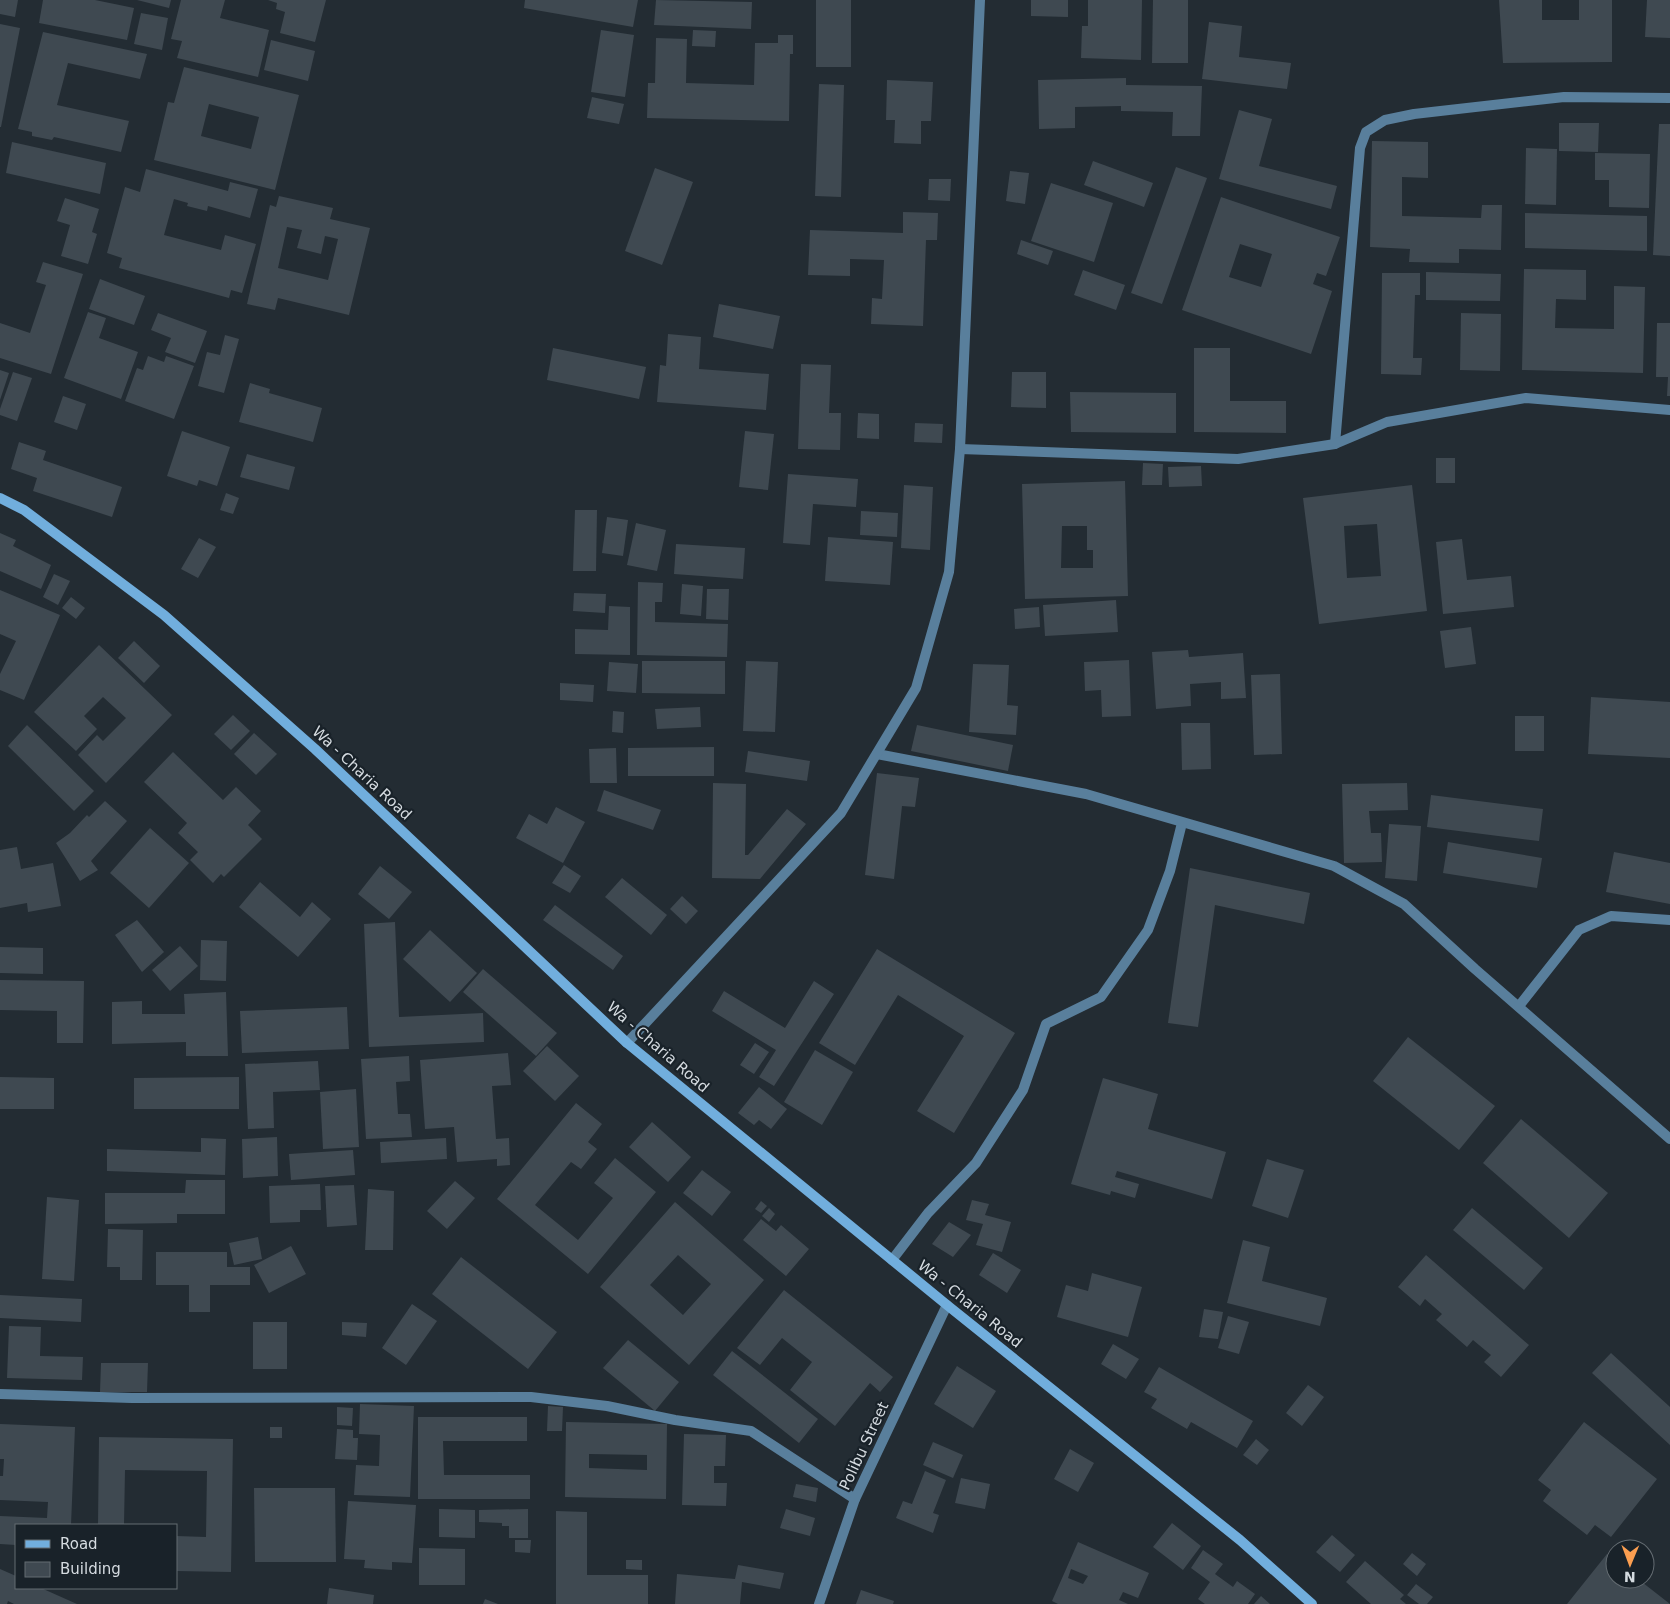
<svg xmlns="http://www.w3.org/2000/svg" width="1670" height="1604" font-family="'DejaVu Sans',sans-serif">
  <rect width="100%" height="100%" fill="#232c33"/>
  <g fill="#3f4951" fill-rule="evenodd">
    <path d="M0,0H18L15,17L0,14Z"/>
    <path d="M43,0H95L134,8L127,40L39,23Z"/>
    <path d="M137,0H171L169,8Z"/>
    <path d="M181,0H225L220,18L269,30L258,77L177,58L182,41L171,39Z"/>
    <path d="M268,0H326L315,42L280,33L285,12L276,9L277,3Z"/>
    <path d="M525,0H638L633,27L524,8Z"/>
    <path d="M656,0L752,2L751,29L654,25Z"/>
    <rect x="816" y="0" width="35" height="67"/>
    <path d="M1031,0H1068V17L1031,16Z"/>
    <path d="M1088,0H1142L1141,60L1081,58L1082,26H1088Z"/>
    <path d="M1153,0H1188V63H1152Z"/>
    <path d="M1499,0H1542V20H1579V0H1612V62L1503,63Z"/>
    <path d="M1647,0H1670V38L1645,37Z"/>
    <path d="M141,13L168,18L162,50L134,44Z"/>
    <path d="M1209,22L1242,26L1239,57L1291,63L1287,89L1202,79Z"/>
    <path d="M0,24L20,28L1,127H0Z"/>
    <path d="M601,30L634,35L625,97L591,92Z"/>
    <path d="M693,30L716,31L715,47L692,46Z"/>
    <path d="M43,32L147,54L140,79L68,63L57,105L129,121L121,152L54,137L52,140L32,136V132L18,129Z"/>
    <path d="M778,35H793V54H790L789,121L647,118L648,83H655L656,38L687,39L686,83L754,85L755,43H778Z"/>
    <path d="M271,40L315,51L308,81L264,70Z"/>
    <path d="M184,67L299,95L275,190L154,160L168,102L174,103ZM209,104L259,117L251,149L201,136Z"/>
    <path d="M1126,78V85L1202,86L1200,136H1172L1173,112L1121,111V106L1075,107V128L1039,129L1038,80Z"/>
    <path d="M887,80L933,82L931,121H921V144L894,143L895,120H886Z"/>
    <path d="M819,84L844,85L841,197L815,196Z"/>
    <path d="M592,97L624,104L619,124L587,118Z"/>
    <path d="M1239,110L1272,119L1259,166L1337,186L1331,209L1219,179Z"/>
    <path d="M1559,123H1599L1598,152L1559,151Z"/>
    <path d="M1659,124H1670V256L1653,255Z"/>
    <path d="M1372,141L1428,142V178L1402,177V216L1481,218L1482,205H1502L1501,250L1459,249V263L1409,262L1410,249L1370,247Z"/>
    <path d="M12,142L106,163L100,194L6,173Z"/>
    <path d="M1526,148L1557,149L1556,205L1525,204Z"/>
    <path d="M1595,153L1650,154L1649,208L1609,207V180H1595Z"/>
    <path d="M1093,161L1153,183L1144,207L1084,185Z"/>
    <path d="M1176,167L1207,178L1162,304L1131,293Z"/>
    <path d="M655,168L693,182L662,265L625,251Z"/>
    <path d="M146,169L228,191L230,182L258,189L250,218L208,206L207,211L187,206L188,203L174,199L164,235L221,250L225,235L256,244L242,293L231,290L229,298L119,268L122,258L107,253L125,187L140,192Z"/>
    <path d="M1010,171L1029,173L1025,204L1006,201Z"/>
    <path d="M929,179H951L950,201L928,200Z"/>
    <path d="M1051,183L1113,203L1094,262L1031,241Z"/>
    <path d="M279,196L333,208L330,219L370,228L349,315L278,298L275,310L247,304L270,205L276,207ZM287,227L302,230L297,248L321,254L325,236L338,239L328,280L278,268Z"/>
    <path d="M1221,197L1340,237L1326,276L1317,273L1313,284L1332,291L1311,354L1182,310ZM1240,244L1272,254L1261,287L1229,277Z"/>
    <path d="M65,198L99,209L92,232L97,234L88,264L61,256L70,225L57,221Z"/>
    <path d="M903,212L938,213L937,240H926L923,326L871,324L872,298L882,299L884,260L850,259V276L808,275L810,230L903,233Z"/>
    <path d="M1525,213L1647,216V251L1525,248Z"/>
    <path d="M1021,240L1053,251L1048,265L1017,254Z"/>
    <path d="M43,262L83,274L51,374L0,358V323L30,333L46,285L36,282Z"/>
    <path d="M1524,269L1586,270V300L1556,299L1555,328L1614,329V286L1645,287L1643,373L1522,370Z"/>
    <path d="M1083,270L1125,285L1116,310L1074,295Z"/>
    <path d="M1426,272L1501,274L1500,301L1426,300Z"/>
    <path d="M1382,273H1420V295H1415L1413,358H1422L1421,375L1381,374Z"/>
    <path d="M100,279L145,296L134,325L89,309Z"/>
    <path d="M719,304L780,316L773,349L713,337Z"/>
    <path d="M88,312L106,318L99,338L138,352L121,399L64,378Z"/>
    <path d="M158,313L207,331L195,363L165,352L171,338L151,330Z"/>
    <path d="M1461,313L1501,314L1500,371L1460,370Z"/>
    <path d="M1657,323H1670V396H1667L1668,377H1656Z"/>
    <path d="M668,334L701,337L699,369L769,374L766,410L657,402L660,365L666,366Z"/>
    <path d="M225,335L239,339L224,393L198,386L207,352L220,355Z"/>
    <path d="M553,348L646,367L639,399L547,380Z"/>
    <path d="M1194,348H1230V401H1286V433L1194,432Z"/>
    <path d="M148,356L164,362L166,356L194,366L174,419L125,401L137,368L143,370Z"/>
    <path d="M801,364L831,365L829,413H841L840,450L798,449Z"/>
    <path d="M0,370L9,373L0,400Z"/>
    <path d="M13,372L32,378L17,421L0,415V409Z"/>
    <path d="M1012,372H1046V408L1011,407Z"/>
    <path d="M250,383L270,389L269,393L322,408L313,442L239,422Z"/>
    <path d="M1070,392L1176,393V433L1071,432Z"/>
    <path d="M63,396L86,404L77,430L54,422Z"/>
    <path d="M858,413L879,414V439L857,438Z"/>
    <path d="M915,423L943,424L942,443L914,442Z"/>
    <path d="M182,431L230,447L217,486L199,480L197,486L167,476Z"/>
    <path d="M745,431L774,434L768,490L739,487Z"/>
    <path d="M19,442L46,451L43,460L122,487L112,517L33,491L37,478L11,469Z"/>
    <path d="M247,454L295,467L289,490L240,477Z"/>
    <rect x="1436" y="458" width="19" height="25"/>
    <path d="M1143,463L1163,464L1162,485H1142Z"/>
    <path d="M1201,466L1202,486L1169,487L1168,467Z"/>
    <path d="M788,474L858,479L856,507L813,504L810,545L783,543Z"/>
    <path d="M1125,481L1128,596L1025,599L1022,484ZM1062,526H1087V550H1093V568H1061Z"/>
    <path d="M904,485L933,487L930,550L901,548Z"/>
    <path d="M1412,485L1427,611L1319,624L1303,498ZM1377,524L1381,576L1347,578L1344,526Z"/>
    <path d="M226,493L239,498L233,514L220,510Z"/>
    <path d="M575,510H597L596,571H573Z"/>
    <path d="M861,511L898,513L897,537L860,535Z"/>
    <path d="M607,517L628,520L623,556L602,553Z"/>
    <path d="M636,523L666,530L657,571L627,565Z"/>
    <path d="M0,533L16,540L13,546L51,565L41,589L0,571Z"/>
    <path d="M828,537L893,542L890,585L825,581Z"/>
    <path d="M199,538L216,547L198,578L181,569Z"/>
    <path d="M1462,539L1467,580L1511,576L1514,607L1443,614L1436,542Z"/>
    <path d="M676,544L745,548L743,579L674,574Z"/>
    <path d="M54,574L70,581L58,605L43,597Z"/>
    <path d="M638,582L663,583L662,602H655V622L728,624L727,657L637,655Z"/>
    <path d="M682,584L703,586L701,616L680,614Z"/>
    <path d="M707,589H729L728,620L706,619Z"/>
    <path d="M0,590L60,615L24,700L0,690V674L16,641L0,634Z"/>
    <path d="M574,593L606,594L605,613L573,611Z"/>
    <path d="M71,597L85,608L76,619L62,608Z"/>
    <path d="M1116,600L1118,632L1045,636L1043,605Z"/>
    <path d="M609,606L630,607V655L575,654V629L608,630Z"/>
    <path d="M1039,607L1040,627L1015,629L1014,609Z"/>
    <path d="M1471,627L1476,664L1445,668L1440,631Z"/>
    <path d="M134,641L160,666L144,683L118,658Z"/>
    <path d="M99,645L172,715L106,783L78,755L97,735L103,741L126,718L103,697L84,716L97,729L76,751L34,712Z"/>
    <path d="M1188,650L1189,657L1243,653L1246,698L1221,699V682L1190,684L1191,706L1156,709L1152,652Z"/>
    <path d="M1129,660L1131,716L1102,717L1101,690L1085,691L1084,662Z"/>
    <path d="M642,661H725V694L642,693Z"/>
    <path d="M746,661L778,662L775,732L743,731Z"/>
    <path d="M609,662L638,664L636,693L607,691Z"/>
    <path d="M973,664L1009,665L1007,705L1018,706L1016,735L969,732Z"/>
    <path d="M1280,674L1282,754L1254,755L1251,675Z"/>
    <path d="M560,683L594,685L593,702L560,700Z"/>
    <path d="M1591,697L1670,702V758L1588,754Z"/>
    <path d="M700,707L701,727L657,729L655,709Z"/>
    <path d="M613,711L624,712L623,733L612,732Z"/>
    <path d="M233,715L250,731L231,750L214,734Z"/>
    <rect x="1515" y="716" width="29" height="35"/>
    <path d="M1181,723H1210L1211,769L1182,770Z"/>
    <path d="M27,725L94,791L74,811L8,746Z"/>
    <path d="M917,725L1013,745L1008,771L911,751Z"/>
    <path d="M254,733L277,754L256,775L234,754Z"/>
    <path d="M714,747V776H628V748Z"/>
    <path d="M616,748L617,783H590L589,749Z"/>
    <path d="M748,751L810,761L807,781L745,772Z"/>
    <path d="M173,752L223,800L236,787L261,811L248,825L262,839L224,877L221,874L213,883L190,860L198,852L178,833L187,823L144,782Z"/>
    <path d="M877,773L919,778L915,807L902,806L894,879L865,875Z"/>
    <path d="M713,783L746,784L745,855H748L787,809L806,824L760,879L712,878Z"/>
    <path d="M1407,783L1408,810L1369,811L1371,833H1381L1382,862L1344,863L1342,784Z"/>
    <path d="M604,790L661,810L653,830L597,811Z"/>
    <path d="M1431,795L1543,809L1539,841L1427,827Z"/>
    <path d="M105,801L127,821L91,861L98,870L80,881L56,843L70,833L87,815L89,817Z"/>
    <path d="M556,807L585,822L563,863L516,838L529,814L547,824Z"/>
    <path d="M1389,824L1421,826L1417,881L1385,878Z"/>
    <path d="M150,828L189,863L149,908L110,873Z"/>
    <path d="M1448,842L1542,858L1537,888L1443,873Z"/>
    <path d="M17,847L21,869L53,863L61,906L28,912L27,903L0,908V850Z"/>
    <path d="M1614,852L1670,863V904L1606,892Z"/>
    <path d="M564,865L581,876L570,893L552,883Z"/>
    <path d="M380,866L412,892L389,919L358,894Z"/>
    <path d="M1190,868L1310,893L1304,924L1215,905L1198,1027L1168,1023Z"/>
    <path d="M622,878L667,915L651,935L605,897Z"/>
    <path d="M260,882L300,917L312,902L331,919L298,957L239,907Z"/>
    <path d="M682,896L698,911L686,924L670,909Z"/>
    <path d="M555,905L623,956L613,970L543,920Z"/>
    <path d="M137,920L164,952L142,972L115,935Z"/>
    <path d="M395,922L399,1017L483,1013L484,1042L369,1047L364,924Z"/>
    <path d="M430,930L477,973L450,1002L403,959Z"/>
    <path d="M201,940L227,941L226,981L200,980Z"/>
    <path d="M180,946L198,966L170,991L152,970Z"/>
    <path d="M0,947L43,948V974L0,973Z"/>
    <path d="M877,949L1015,1033L954,1133L917,1111L964,1036L898,995L855,1065L819,1043Z"/>
    <path d="M483,969L557,1033L536,1056L463,992Z"/>
    <path d="M0,980L84,981L83,1043H57V1011L0,1010Z"/>
    <path d="M814,981L834,994L774,1086L759,1077L776,1050L712,1011L724,991L785,1028Z"/>
    <path d="M226,992L228,1056H186V1042L112,1044V1002L142,1001V1014H185L184,994Z"/>
    <path d="M347,1007L349,1049L242,1053L240,1011Z"/>
    <path d="M1408,1037L1495,1106L1459,1150L1373,1081Z"/>
    <path d="M755,1043L769,1052L754,1074L740,1065Z"/>
    <path d="M547,1046L579,1076L555,1101L523,1071Z"/>
    <path d="M815,1050L853,1072L822,1125L784,1102Z"/>
    <path d="M508,1053L511,1085L492,1086L496,1139L509,1138L510,1165L497,1166V1159L457,1162L454,1127L425,1129L420,1060Z"/>
    <path d="M409,1056L410,1081L396,1082L398,1114H410L412,1137L366,1139L361,1059Z"/>
    <path d="M318,1061L320,1090L273,1092L274,1128L248,1129L245,1064Z"/>
    <path d="M0,1077L54,1078V1109H0Z"/>
    <path d="M239,1077V1109H134V1078Z"/>
    <path d="M1103,1078L1158,1094L1148,1129L1226,1152L1212,1199L1117,1171L1115,1177L1139,1184L1135,1198L1111,1191L1110,1195L1071,1184Z"/>
    <path d="M759,1087L787,1109L771,1129L759,1120L754,1125L738,1113Z"/>
    <path d="M356,1089L359,1147L323,1149L320,1092Z"/>
    <path d="M576,1103L602,1124L588,1142L597,1149L581,1169L571,1162L535,1205L578,1240L613,1198L594,1183L615,1158L656,1192L588,1274L497,1199Z"/>
    <path d="M1521,1119L1608,1193L1569,1238L1483,1163Z"/>
    <path d="M652,1122L691,1157L668,1182L629,1147Z"/>
    <path d="M277,1137L278,1176L243,1178L242,1139Z"/>
    <path d="M201,1138L226,1139L225,1175L107,1171V1149L201,1152Z"/>
    <path d="M446,1138L447,1159L381,1163L380,1142Z"/>
    <path d="M353,1150L355,1175L291,1180L289,1154Z"/>
    <path d="M1267,1159L1304,1170L1288,1218L1252,1206Z"/>
    <path d="M702,1170L731,1192L712,1216L683,1193Z"/>
    <path d="M186,1180H225V1214H177V1223L105,1224V1193H185Z"/>
    <path d="M455,1181L475,1198L447,1229L427,1211Z"/>
    <path d="M320,1184L321,1210H300V1222L270,1223L269,1186Z"/>
    <path d="M354,1185L357,1225L327,1227L325,1186Z"/>
    <path d="M368,1189L394,1191L393,1250H365Z"/>
    <path d="M47,1197L79,1200L74,1281L42,1279Z"/>
    <path d="M972,1200L989,1204L985,1215L1011,1222L1002,1252L976,1245L983,1224L966,1220Z"/>
    <path d="M761,1201L767,1206L761,1213L755,1209Z"/>
    <path d="M675,1202L764,1280L689,1365L600,1287ZM678,1255L711,1284L683,1315L650,1285Z"/>
    <path d="M769,1208L775,1214L769,1222L762,1216Z"/>
    <path d="M1472,1208L1543,1268L1524,1290L1453,1230Z"/>
    <path d="M761,1219L776,1231L781,1225L809,1249L786,1276L743,1240Z"/>
    <path d="M949,1222L971,1235L953,1257L932,1244Z"/>
    <path d="M108,1229L143,1230L142,1280H120V1267H107Z"/>
    <path d="M258,1237L262,1259L234,1265L229,1243Z"/>
    <path d="M1243,1240L1270,1247L1262,1281L1327,1298L1320,1326L1227,1303Z"/>
    <path d="M291,1246L306,1274L269,1293L254,1265Z"/>
    <path d="M156,1252H227V1267H250V1285H210V1312H189V1285H156Z"/>
    <path d="M993,1253L1021,1270L1007,1293L979,1275Z"/>
    <path d="M1426,1255L1529,1345L1501,1377L1484,1362L1491,1355L1473,1340L1467,1347L1436,1320L1442,1314L1425,1299L1420,1306L1398,1287Z"/>
    <path d="M461,1257L557,1332L528,1369L432,1294Z"/>
    <path d="M1092,1273L1142,1287L1128,1337L1057,1317L1066,1285L1088,1291Z"/>
    <path d="M784,1290L893,1377L880,1392L870,1383L835,1426L790,1390L812,1362L782,1338L760,1365L737,1348Z"/>
    <path d="M0,1295L82,1299L81,1322L0,1318Z"/>
    <path d="M412,1304L437,1321L406,1365L382,1348Z"/>
    <path d="M1204,1309L1223,1312L1218,1339L1199,1337Z"/>
    <path d="M1228,1316L1249,1322L1239,1354L1218,1348Z"/>
    <rect x="253" y="1322" width="34" height="47"/>
    <path d="M342,1322L367,1323L366,1337L342,1335Z"/>
    <path d="M9,1326L41,1327L40,1356L83,1357L82,1380L7,1378Z"/>
    <path d="M628,1340L679,1382L655,1411L603,1368Z"/>
    <path d="M1113,1344L1139,1359L1126,1379L1101,1364Z"/>
    <path d="M732,1351L818,1419L799,1443L713,1375Z"/>
    <path d="M1611,1353L1670,1407V1445L1592,1373Z"/>
    <path d="M101,1363H148L147,1392H100Z"/>
    <path d="M957,1366L996,1391L973,1428L934,1404Z"/>
    <path d="M1159,1367L1253,1421L1237,1448L1191,1422L1187,1429L1151,1408L1157,1399L1144,1392Z"/>
    <path d="M1308,1385L1324,1397L1302,1426L1286,1413Z"/>
    <path d="M360,1404L414,1406L410,1497L354,1495L356,1465L379,1466L380,1435L359,1434Z"/>
    <path d="M548,1406L563,1407L562,1431H547Z"/>
    <path d="M337,1407L353,1408L352,1426L337,1425Z"/>
    <path d="M418,1417H527V1441H443L444,1475H530V1499H418Z"/>
    <path d="M566,1422L667,1424L666,1499L565,1497ZM589,1454L647,1455V1470L589,1468Z"/>
    <path d="M1584,1422L1657,1479L1611,1537L1595,1525L1587,1535L1543,1501L1551,1490L1538,1480Z"/>
    <path d="M0,1424L75,1427L71,1525H16V1545L0,1544V1516L47,1518L48,1502L0,1500V1476H3L4,1459H0Z"/>
    <rect x="270" y="1427" width="12" height="11"/>
    <path d="M337,1429L353,1430V1438H358L357,1460L335,1459Z"/>
    <path d="M684,1434L726,1435L725,1466H714V1483H727L726,1506L682,1505Z"/>
    <path d="M99,1437L233,1439L231,1572L176,1571V1536L206,1537L207,1471L125,1470L124,1525H98Z"/>
    <path d="M1256,1439L1269,1450L1257,1465L1243,1455Z"/>
    <path d="M933,1442L963,1455L953,1478L923,1465Z"/>
    <path d="M1070,1449L1094,1463L1078,1492L1054,1479Z"/>
    <path d="M925,1471L946,1480L933,1513L939,1515L933,1533L896,1518L903,1501L912,1504Z"/>
    <path d="M961,1478L990,1484L985,1509L955,1503Z"/>
    <path d="M796,1484L818,1488L816,1502L793,1497Z"/>
    <path d="M254,1488H335L336,1562H255Z"/>
    <path d="M348,1501L416,1505L412,1563L392,1562V1570L364,1568L365,1560L344,1559Z"/>
    <path d="M439,1509L475,1510V1538L439,1537Z"/>
    <path d="M528,1509V1538H509V1526H502V1523L479,1522V1510Z"/>
    <path d="M786,1509L815,1518L810,1536L780,1528Z"/>
    <path d="M556,1511L587,1512V1575H648V1604H556Z"/>
    <path d="M1172,1523L1201,1546L1183,1570L1153,1547Z"/>
    <path d="M1332,1535L1355,1555L1340,1572L1316,1552Z"/>
    <path d="M515,1540H531L530,1553L515,1552Z"/>
    <path d="M1078,1542L1149,1573L1138,1598L1123,1592L1119,1600L1128,1604H1058L1052,1601ZM1071,1569L1088,1576L1083,1584L1068,1578Z"/>
    <path d="M419,1548L465,1549V1585H419Z"/>
    <path d="M1203,1550L1223,1564L1215,1574L1233,1587L1237,1581L1255,1594L1248,1604H1205L1198,1599L1210,1582L1191,1568Z"/>
    <path d="M1412,1553L1426,1564L1417,1576L1403,1564Z"/>
    <path d="M1607,1554L1615,1560V1579H1638L1670,1604H1567Z"/>
    <path d="M626,1560H642V1570L626,1569Z"/>
    <path d="M1365,1561L1404,1595L1400,1599L1406,1604H1371L1346,1582Z"/>
    <path d="M738,1565L784,1573L780,1589L742,1582L740,1604H675L677,1574L735,1579Z"/>
    <path d="M0,1569L16,1576V1588H41L77,1604H14L8,1601L7,1604H0Z"/>
    <path d="M1416,1584L1433,1597L1427,1604H1419L1407,1595Z"/>
    <path d="M329,1588L374,1595L373,1604H327Z"/>
    <path d="M861,1590L894,1601L893,1604H856Z"/>
    <path d="M1261,1596L1270,1604H1254Z"/>
    <path d="M485,1599L498,1604H483Z"/>
  </g>
  <g fill="none" stroke-linecap="round" stroke-linejoin="round">
    <g stroke="#597f9c" stroke-width="10">
      <path d="M1335,444L1360,148L1366,132L1385,120L1414,114L1564,97L1670,98"/>
      <path d="M960,449L1238,459L1335,444L1387,422L1526,398L1670,410"/>
      <path d="M877,754L1086,794L1334,866L1404,904L1475,969L1670,1139"/>
      <path d="M1519,1006L1579,930L1611,916L1670,920"/>
      <path d="M627,1043L841,813L916,688L949,572L960,449L980,0"/>
      <path d="M892,1260L928,1213L976,1163L1023,1090L1046,1024L1101,997L1148,930L1170,871L1182,823"/>
      <path d="M0,1394L132,1398L531,1397L607,1406L675,1420L751,1431L855,1499"/>
      <path d="M819,1604L855,1499L947,1305"/>
    </g>
    <path stroke="#71aedd" stroke-width="10" d="M0,498L24,510L164,615L315,749L627,1043L947,1305L1240,1540L1312,1604"/>
  </g>
  <g text-anchor="middle" dominant-baseline="central" stroke-width="4.5" stroke-linejoin="round" paint-order="stroke">
    <g font-size="15" fill="#d5dbe0" stroke="#192229">
      <text transform="translate(362 773) rotate(43)">Wa - Charia Road</text>
      <text transform="translate(658 1047) rotate(41)">Wa - Charia Road</text>
      <text transform="translate(970 1304) rotate(39)">Wa - Charia Road</text>
      <text transform="translate(864 1446) rotate(-65)">Polibu Street</text>
    </g>
  </g>
  <rect x="15" y="1524" width="162" height="65" fill="#192229" stroke="#646c72"/>
  <rect x="25" y="1540" width="25" height="8" fill="#71aedd" stroke="#646c72"/>
  <text x="60" y="1549" font-size="15" fill="#d5dbe0">Road</text>
  <rect x="25" y="1562" width="25" height="15" fill="#3f4951" stroke="#646c72"/>
  <text x="60" y="1574" font-size="15" fill="#d5dbe0">Building</text>
  <g transform="translate(1630 1564) rotate(181)"><circle r="24" fill="#192229" stroke="#646c72"/>
  <path d="M0-4L9 19L0 12L-9 19Z" fill="#fb9e50"/>
  <text y="-8" font-size="14" font-weight="bold" text-anchor="middle" fill="#d5dbe0">N</text>
  </g>
</svg>
